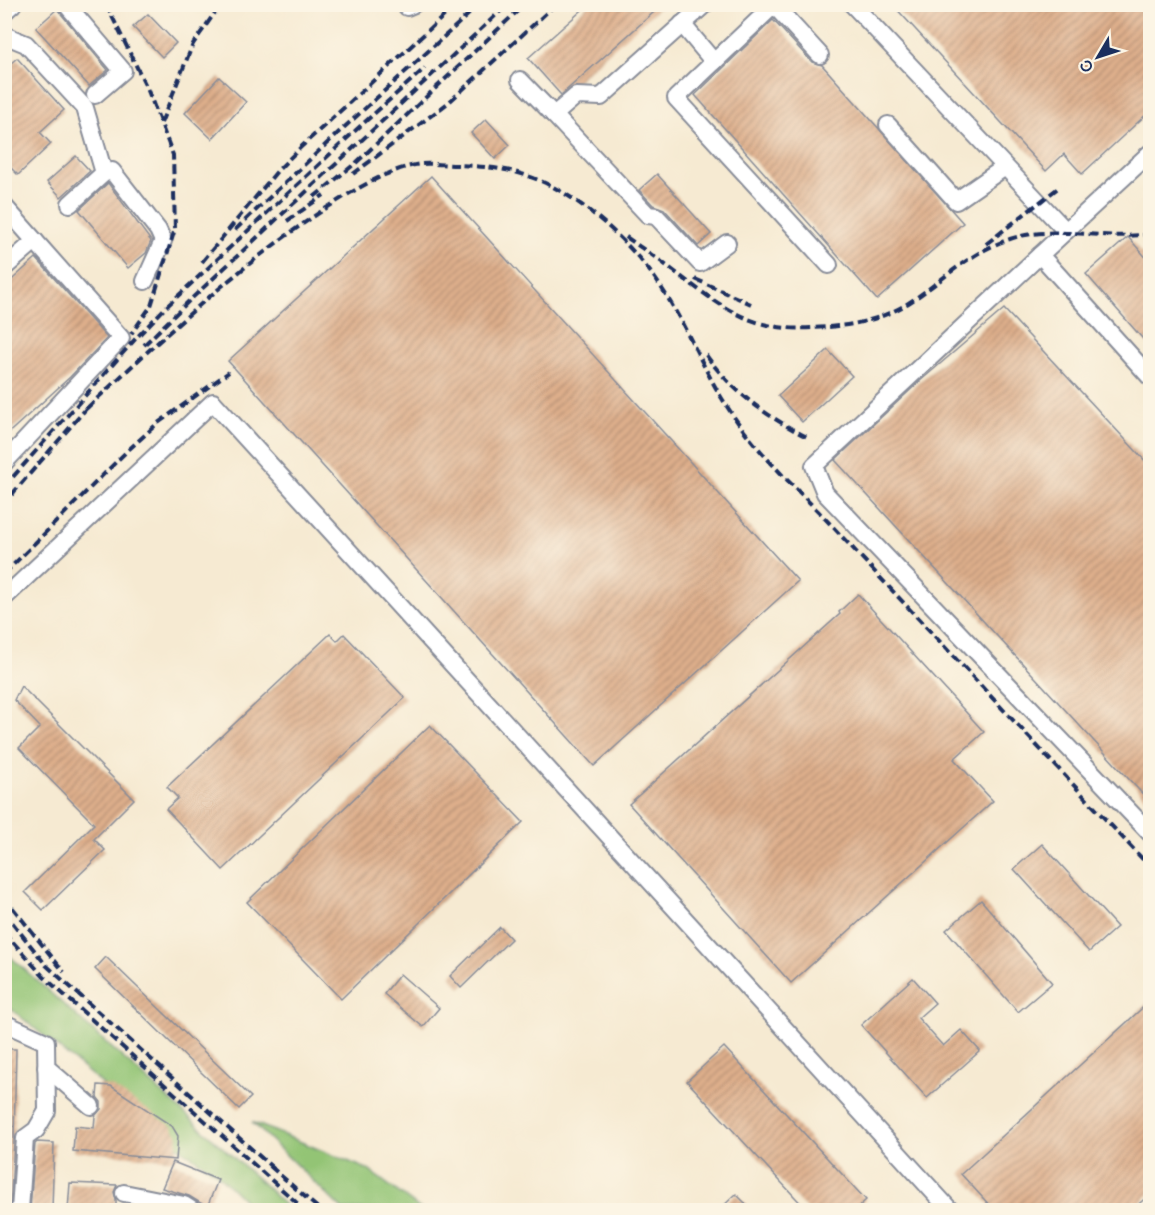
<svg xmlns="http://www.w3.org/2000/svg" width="1155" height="1215" font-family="'Balsamiq Sans',sans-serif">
  <defs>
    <pattern id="building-hatch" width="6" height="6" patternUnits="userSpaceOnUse" patternTransform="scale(1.5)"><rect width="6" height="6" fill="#deaf8b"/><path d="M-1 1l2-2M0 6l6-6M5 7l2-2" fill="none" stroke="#b38f75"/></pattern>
  </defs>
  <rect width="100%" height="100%" fill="#fcf5e5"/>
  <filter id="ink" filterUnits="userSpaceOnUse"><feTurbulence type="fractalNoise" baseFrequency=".0167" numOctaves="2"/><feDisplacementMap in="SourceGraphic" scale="12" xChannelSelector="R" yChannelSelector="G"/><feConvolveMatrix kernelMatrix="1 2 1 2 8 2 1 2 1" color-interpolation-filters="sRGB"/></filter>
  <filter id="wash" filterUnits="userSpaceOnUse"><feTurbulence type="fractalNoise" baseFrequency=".008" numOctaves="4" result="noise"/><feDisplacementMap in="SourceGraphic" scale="24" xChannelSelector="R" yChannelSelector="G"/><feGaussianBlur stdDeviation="1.35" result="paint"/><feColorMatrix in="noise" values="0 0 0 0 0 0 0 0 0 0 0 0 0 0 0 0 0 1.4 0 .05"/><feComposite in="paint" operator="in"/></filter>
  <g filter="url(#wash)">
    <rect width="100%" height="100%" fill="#f6ead2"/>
    <g fill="#93c474" stroke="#577a69" stroke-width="1.5">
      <path d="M4,951L260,1181L290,1210H254L215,1172L114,1104L118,1097L5,1004Z"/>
      <path d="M252,1122L367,1169L422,1210H343Z"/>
    </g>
    <g id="blocks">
      <g fill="url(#building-hatch)">
        <path d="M589,4H663L561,95L528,58Z"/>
        <path d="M892,4H1150V111L1082,174L1064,154L1046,171Z"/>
        <path d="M57,9L108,70L89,86L36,28Z"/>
        <path d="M148,14L176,43L162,57L133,27Z"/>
        <path d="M773,20L812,62L822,65L963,223L877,300L695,95Z"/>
        <path d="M17,58L64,110L40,132L51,144L18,175L4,161V69Z"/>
        <path d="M219,77L246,102L212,139L185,113Z"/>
        <path d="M486,119L510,145L495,159L471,133Z"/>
        <path d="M76,156L90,171L61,197L47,182Z"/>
        <path d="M657,174L711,234L698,246L664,209L653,205L639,190Z"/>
        <path d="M431,176L798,581L594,766L228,361Z"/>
        <path d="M108,183L151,241L146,253L128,268L79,210Z"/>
        <path d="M1128,237L1150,262V347L1086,274Z"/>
        <path d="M36,258L107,338L70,377L4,437V287Z"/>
        <path d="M1004,309L1150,466V802L835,460L919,382Z"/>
        <path d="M828,350L852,376L802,422L778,396Z"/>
        <path d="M858,594L984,732L954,759L993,801L791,983L629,804L840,614L839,612Z"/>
        <path d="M330,634L337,641L344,634L405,698L223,870L166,809L178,798L167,787Z"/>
        <path d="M21,686L134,799L94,839L105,850L43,910L25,892L94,824L19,748L40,727L14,700Z"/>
        <path d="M430,725L523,822L341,999L247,902Z"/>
        <path d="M1042,844L1117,927L1089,952L1014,869Z"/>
        <path d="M981,900L1052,983L1018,1012L946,930Z"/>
        <path d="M500,927L511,939L461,988L450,976Z"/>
        <path d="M106,957L251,1097L239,1109L95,969Z"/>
        <path d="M400,974L439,1008L423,1027L384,994Z"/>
        <path d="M913,978L935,1003L918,1018L943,1046L961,1030L980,1051L927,1098L861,1025Z"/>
        <path d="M1150,1001V1194L1132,1210H994L961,1174Z"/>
        <path d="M724,1047L866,1200L855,1210H807L687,1081Z"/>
        <path d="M4,1049H16L14,1141L10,1210H4Z"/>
        <path d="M98,1085L111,1086L172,1126L178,1136L176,1160L73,1151L75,1126L94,1128L95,1116L101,1109V1102L97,1097Z"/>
        <path d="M37,1142L54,1143L52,1210H30L35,1144Z"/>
        <path d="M173,1162L218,1180L207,1207L189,1196L162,1188Z"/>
        <path d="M70,1183L117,1185L114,1192L116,1200V1210H68Z"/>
        <path d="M736,1194L752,1210H719Z"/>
      </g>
    </g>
  </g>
  <g filter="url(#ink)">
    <use href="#blocks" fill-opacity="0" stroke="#888c98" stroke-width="1.5"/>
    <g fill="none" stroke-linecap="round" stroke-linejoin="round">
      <g stroke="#888c98" stroke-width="20">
        <g id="minor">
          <path d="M66,4L123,71L95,95"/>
          <path d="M405,4L407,7L414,4"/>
          <path d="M852,4L1066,231"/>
          <path d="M4,12L13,4"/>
          <path d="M682,24L714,62"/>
          <path d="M4,35L26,44L85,108L104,173L70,204"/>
          <path d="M820,55L774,5L676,98L829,265"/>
          <path d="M520,80L554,115L576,96L601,97L705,4"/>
          <path d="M554,115L648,215L656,216L700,263L727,243"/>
          <path d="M888,125L956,201L1005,167"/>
          <path d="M1150,153L1040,255L1150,377"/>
          <path d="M104,173L112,171L158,230L163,241L145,281"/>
          <path d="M4,206L35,241"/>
          <path d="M1040,255L814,466L825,493L1150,833"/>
          <path d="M4,268L35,241L121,338L4,463"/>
          <path d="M4,598L213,402L950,1210"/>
          <path d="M4,1023L46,1042L47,1111L36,1130L25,1138L20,1210"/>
          <path d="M46,1067L91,1106"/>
          <path d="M124,1193L184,1205L192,1210"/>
        </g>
      </g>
      <use href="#minor" stroke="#fff" stroke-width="16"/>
      <g stroke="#1b2f5e" stroke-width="4" stroke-dasharray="9 4.5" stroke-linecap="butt">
        <path d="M106,4L147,88L173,155L175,229L151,306L131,334"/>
        <path d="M161,123L193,44L221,4"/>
        <path d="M353,174L448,103L556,4"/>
        <path d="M314,197L357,162L525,4"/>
        <path d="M287,221L324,195"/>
        <path d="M235,230L338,133L480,4"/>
        <path d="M626,237C640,247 654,256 667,266C700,290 732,319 773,326C791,330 810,328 828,327C857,325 885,318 910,302C945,279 968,253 1010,239C1055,224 1104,241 1150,234"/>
        <path d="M986,244L1058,188"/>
        <path d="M202,262L278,170L301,147L457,4"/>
        <path d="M695,279L751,304"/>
        <path d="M144,345L190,300L508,4"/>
        <path d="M706,355C732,392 769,418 809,438"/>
        <path d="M87,408C163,337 240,264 328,207C356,189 388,169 421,164C432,163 445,165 456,165C480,166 505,168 528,176C572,191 615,229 644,264C678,305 696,356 723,400C749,443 784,477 819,512L1150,867"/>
        <path d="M4,487L138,336L165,308L356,130L425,68"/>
        <path d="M4,506L14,492L91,403"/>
        <path d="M4,574L126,452L158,423L229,372"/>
        <path d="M4,897L64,972"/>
        <path d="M4,912L46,965L275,1170"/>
        <path d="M4,932L44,977L305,1210"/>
        <path d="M270,1166L320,1210"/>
      </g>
    </g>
  </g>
  <rect width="1155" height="1215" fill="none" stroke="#fcf5e5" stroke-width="24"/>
  <g transform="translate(1098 57) rotate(231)" stroke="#fcf5e5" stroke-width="4.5" paint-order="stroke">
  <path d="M0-4.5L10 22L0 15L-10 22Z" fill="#1b2f5e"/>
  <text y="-9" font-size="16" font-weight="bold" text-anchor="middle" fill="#1b2f5e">С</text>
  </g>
</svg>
